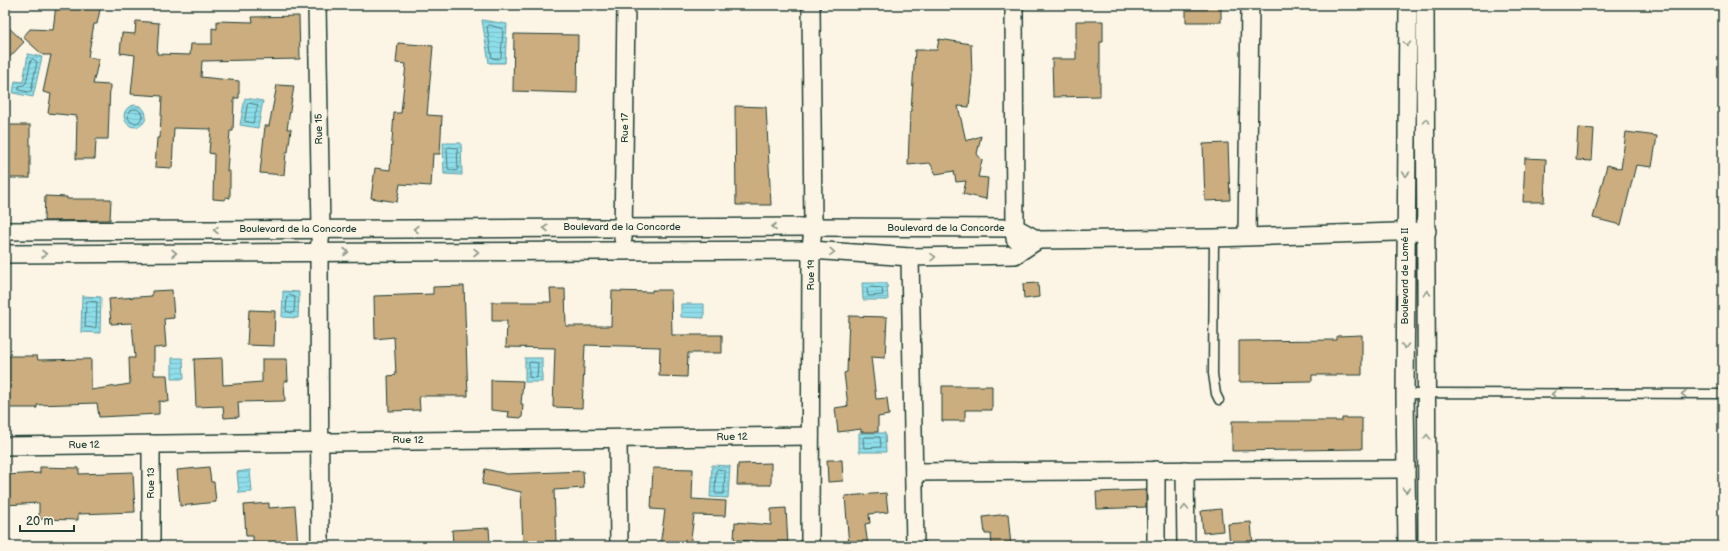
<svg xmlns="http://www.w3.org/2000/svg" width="1728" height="551" font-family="'Balsamiq Sans',sans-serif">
  <defs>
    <pattern id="water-rules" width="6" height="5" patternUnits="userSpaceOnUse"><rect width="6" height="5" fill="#8eddea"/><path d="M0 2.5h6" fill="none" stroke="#7abfc9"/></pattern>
  </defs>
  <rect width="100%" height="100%" fill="#fcf5e5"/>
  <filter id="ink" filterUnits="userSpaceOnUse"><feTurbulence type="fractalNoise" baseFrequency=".025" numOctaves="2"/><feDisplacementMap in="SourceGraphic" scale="8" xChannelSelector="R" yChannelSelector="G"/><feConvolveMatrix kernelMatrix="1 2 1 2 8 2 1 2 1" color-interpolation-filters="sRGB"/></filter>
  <g filter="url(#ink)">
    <g fill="url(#water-rules)" stroke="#629da1">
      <path d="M482,20L507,24L505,63H489Z"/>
      <path d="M28,54L42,57L33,97L13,93L15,81L23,82Z"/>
      <path d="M245,98L263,101L258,128L240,125Z"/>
      <circle cx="135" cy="116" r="11"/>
      <path d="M443,143H461L462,175L444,174Z"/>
      <path d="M862,283H887L888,300H863Z"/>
      <path d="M283,291L299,292L298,318L282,317Z"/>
      <path d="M82,296L101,297L100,333L81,332Z"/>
      <path d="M681,304H704V318L681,317Z"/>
      <path d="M172,358H183L184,379H172Z"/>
      <rect x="525" y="358" width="17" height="24"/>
      <path d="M859,433H885L886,452H859Z"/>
      <path d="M712,465L730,466L728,498L710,497Z"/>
      <path d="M250,470L252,492L239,493L237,472Z"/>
    </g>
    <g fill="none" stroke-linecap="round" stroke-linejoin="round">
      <g stroke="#4b7d7d" stroke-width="1">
        <path d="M490,25L503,29L501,57L499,59L492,58L487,27Z"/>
        <path d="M33,59L37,62L31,91L29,92L19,90V86L24,85L26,83L31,60Z"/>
        <path d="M248,103L258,105L253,123L245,121Z"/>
        <circle cx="135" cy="116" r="7"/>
        <path d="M449,147L457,148L458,169L456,171L448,169L447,149Z"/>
        <path d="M869,287L882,288L883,295L868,296L867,289Z"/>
        <path d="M289,295L295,297L294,312L292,313L286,311L287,297Z"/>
        <path d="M88,301L97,302L96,327L94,328L85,327L86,302Z"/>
        <path d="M531,362L538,363L537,378L529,377V363Z"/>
        <path d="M865,437H880L881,447L864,448L863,439Z"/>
        <path d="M718,469L725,471L724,492L723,494H716L715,492L716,471Z"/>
      </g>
    </g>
    <g fill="#cbad80" stroke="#1f3d34">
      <path d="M56,5H101L97,24H94L88,57L99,59L93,84L110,85L108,139H96L95,159H76L77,116L48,113L51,94L43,92L51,55H43L23,37L30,29L53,30Z"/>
      <rect x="1186" y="5" width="35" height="17"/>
      <path d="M299,16L300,59L202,61L201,77L239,81V98H234L233,131H230L227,171H230V198L226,197L225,200L213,199L214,154L209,153L211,129L174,128L172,168L155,167L157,138H160L162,96L131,94L135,55L120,53L122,33L135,34L136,21L159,23L157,54L190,55L191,44H212V28L217,29V21L253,22L252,17Z"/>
      <path d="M1076,21H1103V42H1100V96L1053,97L1052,59H1076Z"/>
      <path d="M5,24L24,42L5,62Z"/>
      <path d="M514,34L578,35L577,93L513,91Z"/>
      <path d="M939,39L971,44L972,76L969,107L958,106L966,141L981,136L977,154L982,160L978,177L988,178L986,199L963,194L966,181L956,182L954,171L936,174L930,163L908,165L910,111H911L915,50H937Z"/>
      <path d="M398,43L433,46L427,115L442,116L440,154H433L431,186L400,184L397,202L371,198L375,168L390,170L394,113H401L406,64L396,63Z"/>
      <path d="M277,85L294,86L287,129H291L288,152H286L284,175L260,173L265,126H269Z"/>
      <path d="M735,106L766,107L771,205H736Z"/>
      <rect x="5" y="125" width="25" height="53"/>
      <path d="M1578,128L1594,129L1592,161L1576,160Z"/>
      <path d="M1626,132L1657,136L1652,167L1636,165L1621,225L1593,218L1607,165L1621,169Z"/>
      <path d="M1228,143L1230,200L1205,201L1203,144Z"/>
      <path d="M1525,158L1546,159L1544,202H1523Z"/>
      <path d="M45,196L67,197V199H111L110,220L44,221Z"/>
      <path d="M1038,283L1039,297L1024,299L1023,284Z"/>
      <path d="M464,286L468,396H419L420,410L389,411L388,376L396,375L394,337L375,339L374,296L433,294V287Z"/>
      <path d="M550,289H565L566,326H611L612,291L652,292V290H671L672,335H722V353H688L687,377L659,376L660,347L585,345L582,408L553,407L555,348L506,347L507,321H492V302H551Z"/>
      <path d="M172,290L174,318L164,319L166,347L154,348V375H167L169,402L159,401V414L99,417L97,403L37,405V408H5V356H37L38,360L91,359V390L130,384L129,358H135L132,323L111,324L109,299L152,296V291Z"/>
      <path d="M249,310L275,311L274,346L247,345Z"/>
      <path d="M849,316L887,317L885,358L871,357L876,399L887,398L889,415L878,417V432H861V429L838,432L835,408L848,406L844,373L847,372Z"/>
      <path d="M1362,335V375H1312V381L1239,382V341L1337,340V336Z"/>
      <path d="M222,358L223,385L262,382V359H287L288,381H284L285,401L238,402L239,417L224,418L223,406L196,407L194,359Z"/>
      <path d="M491,380L523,381L521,404H523L522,418L508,417L509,412L491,410Z"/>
      <path d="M942,386H992V410H965V421H942Z"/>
      <path d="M1342,418H1362V449L1232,451V421H1342Z"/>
      <path d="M827,460H842L843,481L828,482Z"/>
      <path d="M771,463V485H737L738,464Z"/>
      <path d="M40,467L79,468V474L133,472L135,512L78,514V520L39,519V503L5,505V475L40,473Z"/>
      <path d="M209,467L211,482H214L216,502L180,506L177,470Z"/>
      <path d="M653,468L693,469L692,499L726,501L725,516L694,515L690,546H660L665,510L651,509Z"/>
      <path d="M485,469L507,474L583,471L584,488L554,490L556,542L523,544L521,492L482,484Z"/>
      <path d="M1146,490V507L1097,509L1096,492Z"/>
      <path d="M886,493L888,512L869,514L870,523L865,524L868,546H849L845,496Z"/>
      <path d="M269,503V508L295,506L298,546H253V536H246L244,505Z"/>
      <path d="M786,508L788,546H755V541L734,540L735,522L771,525V509Z"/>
      <path d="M1221,509L1223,531L1203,533L1201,511Z"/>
      <path d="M1008,514L1011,546H992L991,534H985L983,517Z"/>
      <path d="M1251,522L1253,546H1230L1228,524Z"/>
      <path d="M489,528L490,543L453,545L452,530Z"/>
    </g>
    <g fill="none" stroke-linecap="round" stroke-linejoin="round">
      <g stroke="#1f3d34" stroke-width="11">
        <g id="lane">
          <path d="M1214,238L1213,374L1216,394L1219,400"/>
          <path d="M1405,395L1427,393L1723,394"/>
        </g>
      </g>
      <g stroke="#1f3d34" stroke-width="20">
        <g id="street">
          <path d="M317,5L321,229L319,253L320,546"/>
          <path d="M1014,5L1015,239"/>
          <path d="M1425,5L1427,546"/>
          <path d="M5,231L813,227L1016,228L1038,240L1214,238L1427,231"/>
          <path d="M1247,236L1250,5"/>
          <path d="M623,239L626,5"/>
          <path d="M5,254L811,250L910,257L1015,255L1038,240"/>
          <path d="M910,257L915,546"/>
          <path d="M618,439L619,546"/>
          <path d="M151,444V546"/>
          <path d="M5,446L810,436"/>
          <path d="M1156,470V546"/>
          <path d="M1185,470L1186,546"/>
          <path d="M914,472L1406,469"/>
          <path d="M810,546L811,250L813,227L811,5"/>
          <path d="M1407,546L1405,395L1408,5"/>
        </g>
      </g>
      <use href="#lane" stroke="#fcf5e5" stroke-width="8"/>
      <use href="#street" stroke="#fcf5e5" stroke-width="17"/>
    </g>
    <defs><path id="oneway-chevron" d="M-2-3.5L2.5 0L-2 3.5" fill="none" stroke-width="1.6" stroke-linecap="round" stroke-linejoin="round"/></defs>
    <g stroke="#8e998c">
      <use href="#oneway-chevron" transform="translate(1407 44) rotate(91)"/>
      <use href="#oneway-chevron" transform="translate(1426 121) rotate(-90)"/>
      <use href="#oneway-chevron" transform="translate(1406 174) rotate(91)"/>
      <use href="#oneway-chevron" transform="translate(774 227) rotate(180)"/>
      <use href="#oneway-chevron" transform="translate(546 228) rotate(180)"/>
      <use href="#oneway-chevron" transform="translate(416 229) rotate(180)"/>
      <use href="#oneway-chevron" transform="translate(216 230) rotate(180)"/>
      <use href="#oneway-chevron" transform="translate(346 252)"/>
      <use href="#oneway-chevron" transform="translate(476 252)"/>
      <use href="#oneway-chevron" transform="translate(832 252) rotate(4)"/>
      <use href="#oneway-chevron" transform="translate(174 253)"/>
      <use href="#oneway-chevron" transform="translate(44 254)"/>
      <use href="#oneway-chevron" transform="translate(933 257) rotate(-1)"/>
      <use href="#oneway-chevron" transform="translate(1427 293) rotate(-90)"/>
      <use href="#oneway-chevron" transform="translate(1405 346) rotate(90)"/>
      <use href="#oneway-chevron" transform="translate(1554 394) rotate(-180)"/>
      <use href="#oneway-chevron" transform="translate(1684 394) rotate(-180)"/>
      <use href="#oneway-chevron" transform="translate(1427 437) rotate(-90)"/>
      <use href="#oneway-chevron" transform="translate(1406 490) rotate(89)"/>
      <use href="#oneway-chevron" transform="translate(1185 508) rotate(-91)"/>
    </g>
  </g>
  <g text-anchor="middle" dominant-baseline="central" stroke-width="3" stroke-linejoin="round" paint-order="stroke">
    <g font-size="10" fill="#1f3d34" stroke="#fcf5e5">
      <text transform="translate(625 128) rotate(-90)">Rue 17</text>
      <text transform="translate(319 129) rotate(-91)">Rue 15</text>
      <text x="622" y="227">Boulevard de la Concorde</text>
      <text x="946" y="228">Boulevard de la Concorde</text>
      <text x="298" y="229">Boulevard de la Concorde</text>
      <text transform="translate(811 275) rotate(-90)">Rue 19</text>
      <text transform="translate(1405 276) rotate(-90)">Boulevard de Lomé II</text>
      <text transform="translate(732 437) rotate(-1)">Rue 12</text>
      <text x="408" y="440">Rue 12</text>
      <text transform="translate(84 445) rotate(-1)">Rue 12</text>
      <text transform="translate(151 483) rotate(-90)">Rue 13</text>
    </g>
  </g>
  <rect width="1728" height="551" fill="none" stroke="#fcf5e5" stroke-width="20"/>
  <rect x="10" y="10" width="1708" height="531" fill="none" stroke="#1f3d34" stroke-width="1.5" filter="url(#ink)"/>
  <path d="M20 525v6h54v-6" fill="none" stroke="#1f3d34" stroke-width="2"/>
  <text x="26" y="525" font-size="12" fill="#1f3d34" stroke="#fcf5e5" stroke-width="3" paint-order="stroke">20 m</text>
</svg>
